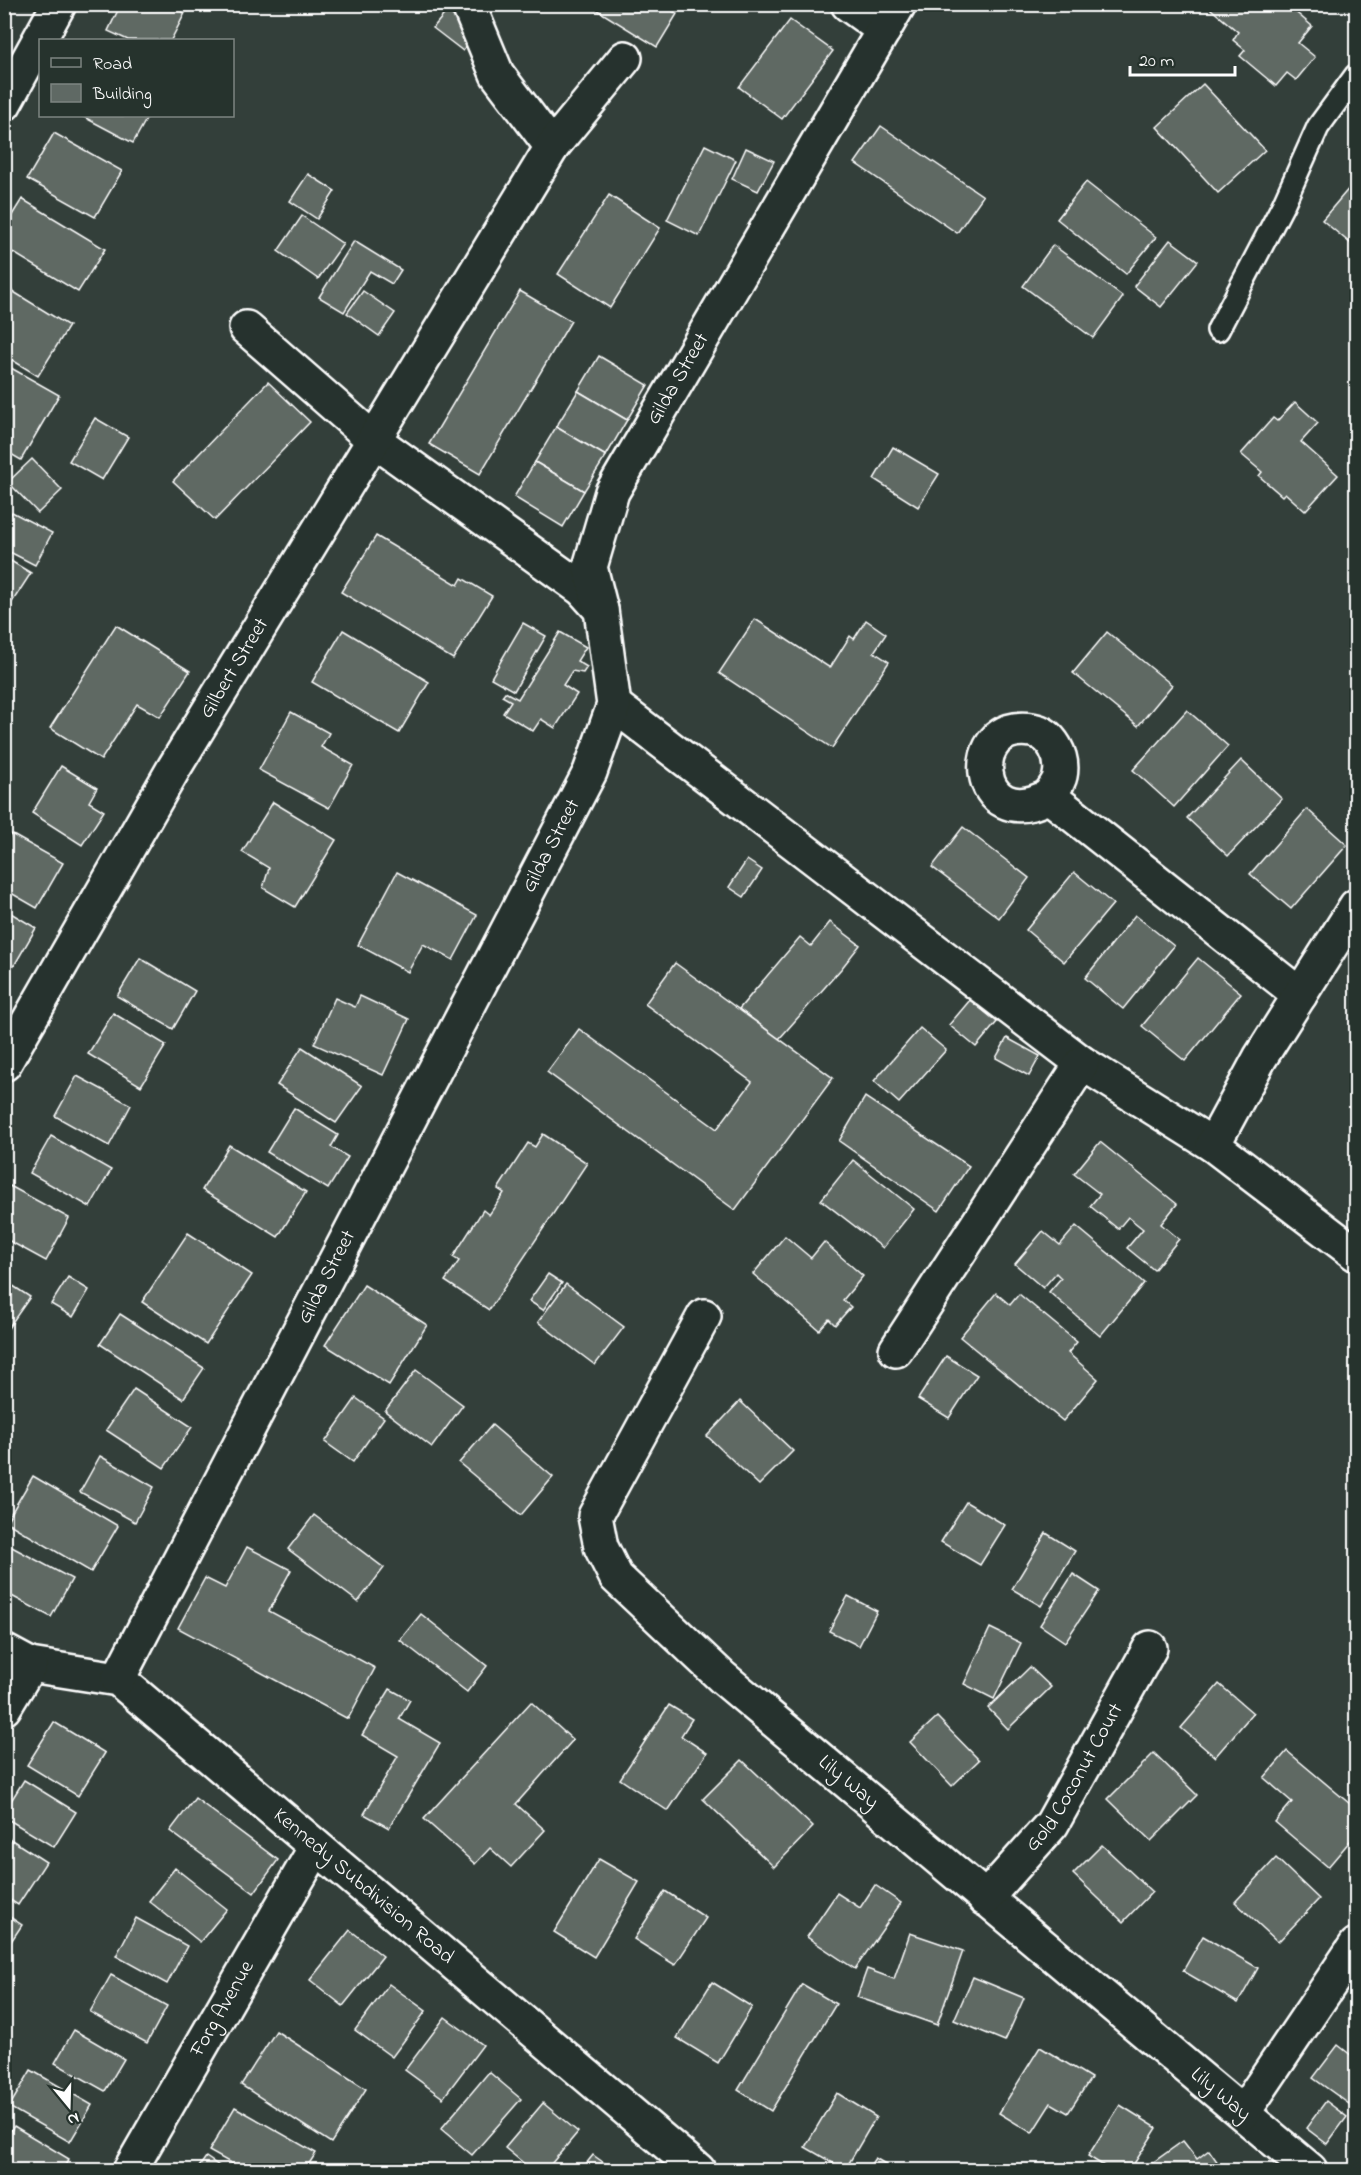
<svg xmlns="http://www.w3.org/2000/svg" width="1361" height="2175" font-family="'Indie Flower',sans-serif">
  <rect width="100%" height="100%" fill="#333f3a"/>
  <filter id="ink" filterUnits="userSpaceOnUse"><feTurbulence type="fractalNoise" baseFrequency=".0167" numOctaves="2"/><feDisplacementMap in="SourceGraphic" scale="12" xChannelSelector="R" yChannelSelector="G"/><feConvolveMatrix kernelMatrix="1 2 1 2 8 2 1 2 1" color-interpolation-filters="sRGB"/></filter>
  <g filter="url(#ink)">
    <g fill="#5f6964" stroke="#fff" stroke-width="1.5">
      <path d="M121,4H169L185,13L171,40H128L108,31Z"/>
      <path d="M662,4L677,14L657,47L589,5Z"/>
      <path d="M1205,4H1286L1312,26L1298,43L1315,57L1296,80L1287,73L1276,86L1240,56L1245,50L1233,40L1238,32Z"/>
      <path d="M447,11L476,34L463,51L433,28Z"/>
      <path d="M790,20L833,51L782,119L739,87Z"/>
      <path d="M1203,84L1265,150L1218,193L1157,127Z"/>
      <path d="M82,116H148L133,143Z"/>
      <path d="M881,126L983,196L957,233L855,163Z"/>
      <path d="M54,133L122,171L95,217L27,179Z"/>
      <path d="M705,145L736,160L699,236L667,220Z"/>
      <path d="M746,148L774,161L758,191L732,179Z"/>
      <path d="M308,174L335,191L317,219L290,201Z"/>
      <path d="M1356,180V248L1322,220Z"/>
      <path d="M1086,182L1156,237L1126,274L1057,219Z"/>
      <path d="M609,195L660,228L610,308L558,274Z"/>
      <path d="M22,199L105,249L78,292L4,247V228Z"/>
      <path d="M302,216L343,244L318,279L278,251Z"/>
      <path d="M1170,240L1198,261L1161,307L1134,286Z"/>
      <path d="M354,241L401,270L392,284L370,271L344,312L319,297Z"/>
      <path d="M1053,245L1123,297L1093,338L1023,286Z"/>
      <path d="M4,286L69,326L38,376L4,355Z"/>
      <path d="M363,291L395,313L379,336L347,313Z"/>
      <path d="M520,291L571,321L480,474L429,444Z"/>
      <path d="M599,356L648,385L627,420L578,391Z"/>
      <path d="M4,364L59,395L21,460L4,450Z"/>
      <path d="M268,382L310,422L215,520L173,481Z"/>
      <path d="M578,391L627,420L606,456L556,427Z"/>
      <path d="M1295,402L1318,423L1301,442L1338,475L1305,511L1285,493L1282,496L1259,476L1262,472L1241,454L1273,418L1277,421Z"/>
      <path d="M95,418L128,437L102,480L69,461Z"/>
      <path d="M556,427L606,456L584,491L535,462Z"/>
      <path d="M893,447L939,474L918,507L874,479Z"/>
      <path d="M32,459L62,490L38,513L8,482Z"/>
      <path d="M535,462L584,491L563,527L514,497Z"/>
      <path d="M12,512L52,533L35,565L4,549V525Z"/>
      <path d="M376,536L458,585L462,578L492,596L453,659L341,592Z"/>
      <path d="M4,557L31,573L7,610L4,608Z"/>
      <path d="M755,619L830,668L850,636L854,639L866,620L886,634L874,652L889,662L832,748L719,673Z"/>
      <path d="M523,623L546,636L514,691L491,678Z"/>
      <path d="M116,625L190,671L160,717L137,704L101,760L50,728Z"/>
      <path d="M343,630L429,682L399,733L312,682Z"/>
      <path d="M560,632L586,647L577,661L587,667L583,673L572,671L563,685L577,694L555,728L541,719L533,731L503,713L511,701L502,696L505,692L518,699Z"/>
      <path d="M1107,632L1172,685L1138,726L1073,673Z"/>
      <path d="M1187,710L1228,746L1174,807L1133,770Z"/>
      <path d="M291,712L329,733L321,747L353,765L329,808L259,770Z"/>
      <path d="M1241,760L1282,799L1228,856L1187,818Z"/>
      <path d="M61,766L97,788L89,802L104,811L82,845L32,813Z"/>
      <path d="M273,802L336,840L295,907L263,888L269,868L242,852Z"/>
      <path d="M1307,809L1347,845L1291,909L1250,874Z"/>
      <path d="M963,827L1029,878L999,918L932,867Z"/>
      <path d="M11,834L63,863L37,908L4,889V845Z"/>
      <path d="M747,860L762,870L744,897L729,887Z"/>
      <path d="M397,872L477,915L453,960L423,944L408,972L358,945Z"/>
      <path d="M1074,872L1113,904L1064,962L1026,930Z"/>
      <path d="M4,909L36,928L14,966L4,960Z"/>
      <path d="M1135,915L1174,946L1123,1009L1085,978Z"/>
      <path d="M830,922L860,945L841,969L779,1039L739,1009L800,937L811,946Z"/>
      <path d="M140,958L195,991L173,1029L117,996Z"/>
      <path d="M1198,958L1241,993L1185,1061L1142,1026Z"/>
      <path d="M675,963L833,1078L735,1210L547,1072L579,1029L717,1129L752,1082L645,1004Z"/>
      <path d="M360,996L409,1019L383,1075L314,1044L335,998L355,1007Z"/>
      <path d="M970,1000L997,1022L976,1047L949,1025Z"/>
      <path d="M113,1013L166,1045L141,1086L88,1054Z"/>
      <path d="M920,1028L946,1050L899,1103L874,1081Z"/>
      <path d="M1007,1038L1040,1056L1029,1076L996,1058Z"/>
      <path d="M302,1047L362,1086L336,1123L277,1085Z"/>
      <path d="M77,1076L131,1105L109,1146L55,1116Z"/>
      <path d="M865,1097L969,1166L939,1211L839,1141Z"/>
      <path d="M294,1108L338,1135L331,1147L348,1157L328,1189L267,1152Z"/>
      <path d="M543,1134L587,1163L489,1310L445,1281L459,1261L453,1257L483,1210L489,1215L504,1193L498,1189L528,1143L535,1147Z"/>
      <path d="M51,1136L111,1170L90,1207L30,1173Z"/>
      <path d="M1100,1142L1177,1204L1161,1224L1179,1239L1154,1270L1127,1248L1143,1229L1128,1217L1118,1229L1090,1206L1100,1194L1074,1174Z"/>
      <path d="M229,1145L306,1192L278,1237L202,1190Z"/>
      <path d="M853,1160L914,1209L883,1248L821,1200Z"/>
      <path d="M10,1186L69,1218L46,1261L4,1238V1195Z"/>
      <path d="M1076,1226L1144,1283L1100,1336L1049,1292L1061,1278L1056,1273L1043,1288L1015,1264L1043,1231L1060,1245Z"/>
      <path d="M188,1233L252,1275L206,1344L142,1302Z"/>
      <path d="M785,1236L811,1258L824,1242L863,1276L843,1300L851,1307L835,1325L829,1319L819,1330L753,1274Z"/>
      <path d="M548,1274L562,1283L543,1310L529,1301Z"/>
      <path d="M68,1277L89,1290L73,1317L51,1304Z"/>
      <path d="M4,1280L30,1297L4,1334Z"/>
      <path d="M566,1284L624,1327L595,1365L538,1322Z"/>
      <path d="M364,1285L427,1325L389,1385L325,1345Z"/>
      <path d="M996,1293L1010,1305L1019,1294L1077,1342L1068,1353L1098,1379L1063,1421L960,1337Z"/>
      <path d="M120,1314L204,1368L183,1399L100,1344Z"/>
      <path d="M946,1356L977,1375L949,1418L918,1399Z"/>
      <path d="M416,1370L463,1405L432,1447L385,1411Z"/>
      <path d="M134,1389L192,1427L164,1468L106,1430Z"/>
      <path d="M356,1398L384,1418L353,1462L325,1442Z"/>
      <path d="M740,1401L793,1451L759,1485L707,1436Z"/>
      <path d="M492,1425L553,1477L521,1515L459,1463Z"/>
      <path d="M100,1456L154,1487L135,1522L80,1492Z"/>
      <path d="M33,1476L118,1526L91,1572L6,1522Z"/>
      <path d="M966,1502L1005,1525L980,1565L941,1542Z"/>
      <path d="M314,1515L384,1568L358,1602L288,1549Z"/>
      <path d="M1046,1533L1075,1551L1041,1606L1012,1589Z"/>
      <path d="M10,1546L72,1579L51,1617L4,1592V1556Z"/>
      <path d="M247,1547L291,1570L269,1611L375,1668L348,1719L178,1628L205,1578L225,1588Z"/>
      <path d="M1073,1574L1099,1591L1065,1642L1040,1625Z"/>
      <path d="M848,1596L877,1611L859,1646L829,1631Z"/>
      <path d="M421,1614L487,1666L467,1692L400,1640Z"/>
      <path d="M990,1628L1021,1643L994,1699L964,1684Z"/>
      <path d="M1030,1667L1051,1687L1008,1729L988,1708Z"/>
      <path d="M1219,1684L1253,1713L1215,1757L1181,1728Z"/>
      <path d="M390,1689L410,1700L399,1719L440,1743L389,1828L364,1814L398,1756L362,1735Z"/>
      <path d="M531,1702L573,1740L516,1804L545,1830L511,1867L490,1848L475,1864L424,1819Z"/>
      <path d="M669,1705L692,1719L681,1736L707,1753L668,1811L620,1779Z"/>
      <path d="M937,1717L979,1760L952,1786L910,1742Z"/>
      <path d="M54,1722L105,1753L78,1796L27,1765Z"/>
      <path d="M1287,1751L1356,1809V1834L1328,1867L1275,1822L1292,1802L1264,1778Z"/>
      <path d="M1154,1753L1197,1795L1151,1841L1108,1799Z"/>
      <path d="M742,1760L813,1827L774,1867L703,1799Z"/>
      <path d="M24,1780L76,1812L54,1847L4,1817V1812Z"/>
      <path d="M195,1798L278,1860L254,1893L170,1831Z"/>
      <path d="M4,1835L46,1862L18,1905L4,1896Z"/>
      <path d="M1102,1845L1152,1892L1123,1922L1073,1874Z"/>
      <path d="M1276,1858L1319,1899L1278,1942L1235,1902Z"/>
      <path d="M599,1859L639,1882L594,1957L554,1932Z"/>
      <path d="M175,1868L227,1909L200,1942L149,1901Z"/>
      <path d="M875,1885L901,1903L855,1969L807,1937L837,1893L860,1908Z"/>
      <path d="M665,1891L706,1918L675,1965L634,1939Z"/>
      <path d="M4,1913L22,1925L4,1952Z"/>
      <path d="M136,1918L187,1946L167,1984L116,1956Z"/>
      <path d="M350,1930L383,1956L343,2006L310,1980Z"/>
      <path d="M910,1933L963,1951L937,2025L857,1997L867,1969L894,1979Z"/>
      <path d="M1203,1936L1258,1968L1238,2003L1183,1971Z"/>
      <path d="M111,1975L167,2006L147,2043L90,2012Z"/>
      <path d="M973,1977L1024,1998L1005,2041L954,2020Z"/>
      <path d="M712,1982L752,2007L718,2063L677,2038Z"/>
      <path d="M389,1984L426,2011L392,2057L355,2030Z"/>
      <path d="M802,1984L836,2004L771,2111L738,2090Z"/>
      <path d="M445,2017L483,2045L443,2098L405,2070Z"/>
      <path d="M74,2030L124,2059L105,2091L55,2063Z"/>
      <path d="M276,2031L366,2089L331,2143L241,2085Z"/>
      <path d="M1338,2045L1356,2059V2093L1349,2104L1313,2078Z"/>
      <path d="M1040,2047L1091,2078L1068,2113L1051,2103L1032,2133L999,2113Z"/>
      <path d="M31,2070L92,2105L70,2142L9,2107Z"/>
      <path d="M489,2072L521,2099L472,2155L441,2129Z"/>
      <path d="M837,2093L876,2117L845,2170L805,2147Z"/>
      <path d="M1326,2101L1347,2117L1327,2144L1306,2128Z"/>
      <path d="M543,2103L578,2132L546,2170H532L505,2148Z"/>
      <path d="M1120,2105L1157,2128L1130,2170H1110L1088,2156Z"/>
      <path d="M235,2107L316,2153L305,2170H243L209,2151Z"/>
      <path d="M14,2126L69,2159L62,2170H4V2141Z"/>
      <path d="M1183,2141L1197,2159L1209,2150L1223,2170H1151L1148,2166Z"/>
      <path d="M593,2155L614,2170H581Z"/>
      <path d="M206,2157L225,2170H197Z"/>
      <path d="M875,2158L896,2170H867Z"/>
    </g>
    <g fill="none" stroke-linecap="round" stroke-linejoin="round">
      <g stroke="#fff" stroke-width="26">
        <path id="lane" d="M1218,330L1283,205L1318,127L1356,75"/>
      </g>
      <g stroke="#fff" stroke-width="38">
        <g id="street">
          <path d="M468,4L497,74L552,147"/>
          <path d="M848,4L884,30"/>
          <path d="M4,104L59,4"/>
          <path d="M246,328L374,440L582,589L601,610"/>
          <path d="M614,705L1082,1063L1213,1145"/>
          <path d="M1049,796C1053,790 1059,782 1060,776C1064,757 1052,733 1032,730C963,718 973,837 1049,796L1300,995"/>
          <path d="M1356,906L1260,1058L1213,1145L1356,1254"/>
          <path id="s1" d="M4,1064L174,768L552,147L625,58"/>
          <path id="s2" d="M704,1316L595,1516L601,1547L616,1577L722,1677L1310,2170"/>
          <path d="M896,1350L1082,1063"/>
          <path id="s3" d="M4,1651L30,1665L118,1679L698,2170"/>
          <path id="s4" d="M118,1679L590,772L614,705L601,610L590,567L612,492L899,4"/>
          <path d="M4,1708L30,1665"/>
          <path id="s5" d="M985,1899L1052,1824L1150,1648"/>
          <path d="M1243,2113L1356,1945"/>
          <path id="s6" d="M130,2170L316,1847"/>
        </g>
      </g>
      <use href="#lane" stroke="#26332d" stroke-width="21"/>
      <use href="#street" stroke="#26332d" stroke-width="33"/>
    </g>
  </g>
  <g text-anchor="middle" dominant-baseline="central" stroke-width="4.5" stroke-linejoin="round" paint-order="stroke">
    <g font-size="21" fill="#fff" stroke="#26332d">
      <text stroke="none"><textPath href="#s4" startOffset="1443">Gilda Street</textPath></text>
      <text stroke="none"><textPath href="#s1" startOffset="458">Gilbert Street</textPath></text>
      <text stroke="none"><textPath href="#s4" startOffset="939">Gilda Street</textPath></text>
      <text stroke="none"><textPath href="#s4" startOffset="453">Gilda Street</textPath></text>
      <text stroke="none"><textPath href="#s5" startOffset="152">Gold Coconut Court</textPath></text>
      <text stroke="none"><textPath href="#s2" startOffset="603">Lily Way</textPath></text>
      <text stroke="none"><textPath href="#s3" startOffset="440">Kennedy Subdivision Road</textPath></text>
      <text stroke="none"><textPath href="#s6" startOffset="186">Forg Avenue</textPath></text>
      <text stroke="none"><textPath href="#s2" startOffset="1089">Lily Way</textPath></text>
    </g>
  </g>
  <rect width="1361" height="2175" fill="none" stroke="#26332d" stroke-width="24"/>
  <rect x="12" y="12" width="1337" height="2151" fill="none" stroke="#fff" stroke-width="2" filter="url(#ink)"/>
  <rect x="39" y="39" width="195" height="78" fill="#26332d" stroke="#7d8581" stroke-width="1.5"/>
  <rect x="51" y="58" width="30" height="9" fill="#26332d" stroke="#7d8581" stroke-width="1.5"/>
  <text x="93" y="69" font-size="18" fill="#ffffff">Road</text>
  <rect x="51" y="84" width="30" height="18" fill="#5f6964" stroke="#7d8581" stroke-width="1.5"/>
  <text x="93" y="99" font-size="18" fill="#ffffff">Building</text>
  <g transform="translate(69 2106) rotate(161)" stroke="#26332d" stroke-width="4.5" paint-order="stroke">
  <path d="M0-4.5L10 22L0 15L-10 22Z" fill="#ffffff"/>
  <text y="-9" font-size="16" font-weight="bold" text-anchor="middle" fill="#ffffff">N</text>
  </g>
  <path d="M1130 66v9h105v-9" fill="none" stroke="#ffffff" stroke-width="3"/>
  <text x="1139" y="66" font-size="18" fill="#ffffff" stroke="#26332d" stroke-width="4.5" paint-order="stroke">20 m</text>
</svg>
